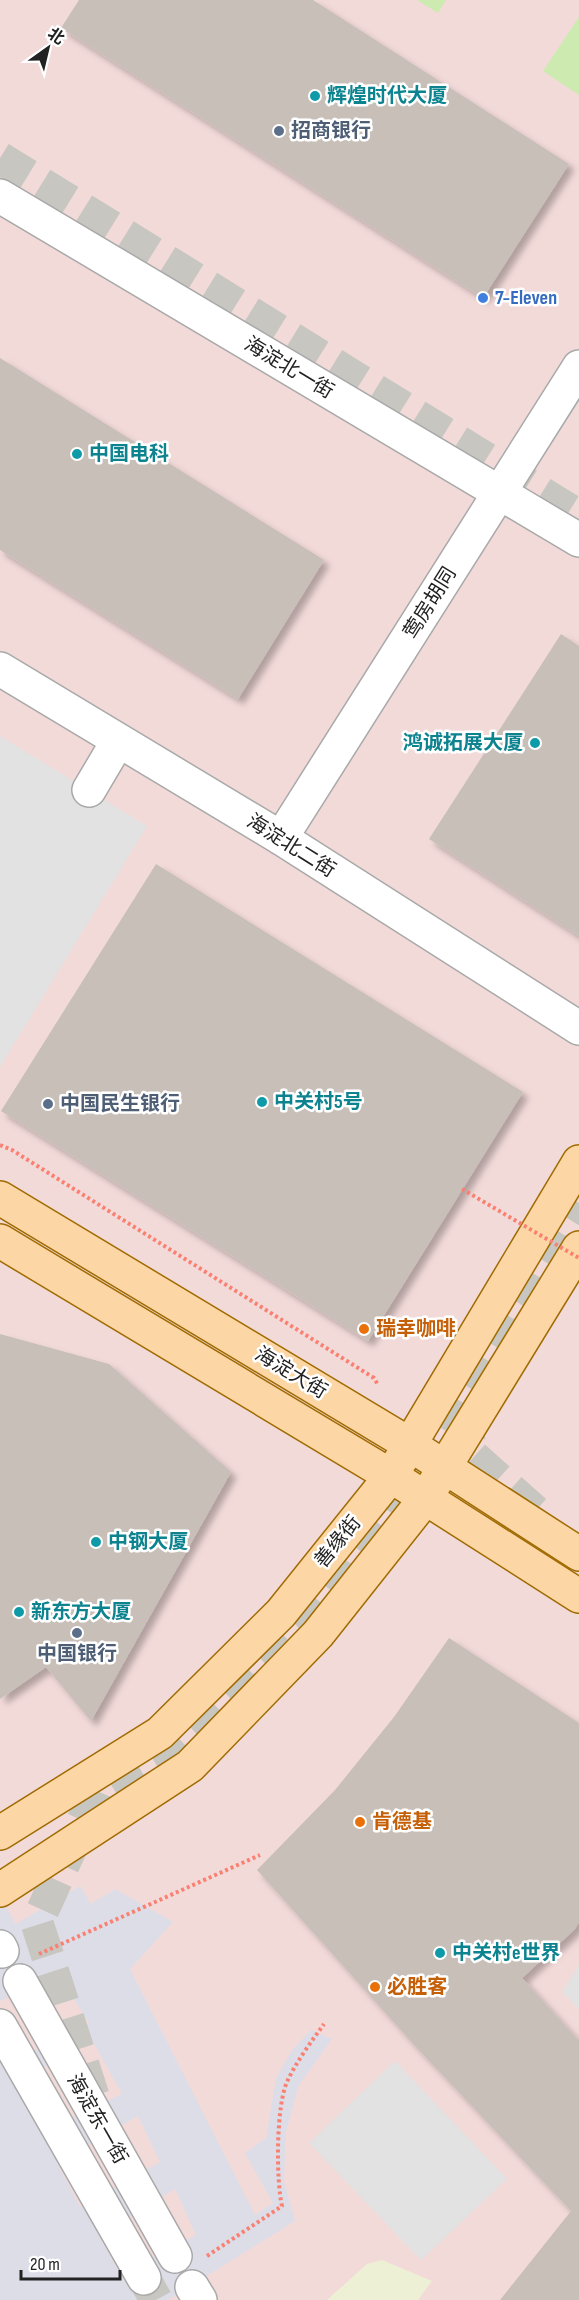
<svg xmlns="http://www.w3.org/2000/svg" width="579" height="2300" font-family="'Sofia Sans Condensed','Noto Sans SC',sans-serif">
  <defs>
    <filter id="shadow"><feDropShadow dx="5.5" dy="5.5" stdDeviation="3" flood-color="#0004"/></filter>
  </defs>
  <rect width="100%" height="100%" fill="#f2efe9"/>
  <rect fill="#f2dad9" x="0" y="0" width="579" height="2300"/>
  <path fill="#eef0d5" d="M382,2260L432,2281L418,2300H327L367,2264Z"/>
  <g fill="#cdebb0">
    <path d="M417,0H446L438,13Z"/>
    <path d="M579,17V95L543,71Z"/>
  </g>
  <g fill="#e2e2e2">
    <path d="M0,736L147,826L0,1067Z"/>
    <path d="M579,1965V2009L562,1992Z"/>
    <path d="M395,2061L507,2179L421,2260L309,2143Z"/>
  </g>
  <path fill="#dddde8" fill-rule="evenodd" d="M80,1886L91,1904L115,1889L173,1922L130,1969L255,2215L273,2203L245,2153L266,2138L276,2078L292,2050L311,2030L332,2039L299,2085L286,2131L284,2181L295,2221L168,2300H0V2056L6,2067L89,2023L58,1974L0,2001V1898L16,1924ZM92,2040L122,2094L41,2132L15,2084ZM138,2116L160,2162L80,2207L57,2163ZM175,2189L196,2235L121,2275L98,2235Z"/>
  <g fill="#c7bfb8" filter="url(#shadow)">
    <path d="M79,0H313L569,164L483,298L61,28Z"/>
    <path d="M0,358L324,560L238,699L0,550Z"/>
    <path d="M561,634L579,646V936L429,839Z"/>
    <path d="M156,864L523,1092L368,1341L1,1111Z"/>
    <path d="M0,1334L109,1364L231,1472L91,1721L46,1667L0,1699Z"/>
    <path d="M449,1638L579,1723V1922L575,1929L522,1978L579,2041V2300H500L571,2211L417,2048L257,1870L335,1790L394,1717Z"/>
  </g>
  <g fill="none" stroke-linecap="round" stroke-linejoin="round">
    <g stroke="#c8c6c1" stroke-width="33" stroke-dasharray="33 16" stroke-linecap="butt">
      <path d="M0,158L579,516"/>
      <path d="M469,1410L465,1422L472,1455L547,1522"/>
      <path d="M110,1783L164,1750L311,1609L417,1467L579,1203"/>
      <path d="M93,2096L37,1923L97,1790"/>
      <path d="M144,2278L156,2300"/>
    </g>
    <g stroke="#a9a9a9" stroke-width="36">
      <g id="minor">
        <path d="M0,196L579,540"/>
        <path d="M0,669L281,838L579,1028"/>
        <path d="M89,790L118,741"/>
        <path d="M281,838L579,367"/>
        <path d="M0,1947L2,1951"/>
        <path d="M20,1981L175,2256"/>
        <path d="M0,2026L144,2278"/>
        <path d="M192,2287L200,2300"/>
      </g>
    </g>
    <g stroke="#a06b00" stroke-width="36">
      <g id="major">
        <path d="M0,1198L409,1444L579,1554"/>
        <path d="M0,1241L391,1476L579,1596"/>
        <path d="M0,1833L160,1733L281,1613L391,1476L579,1162"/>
        <path d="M0,1890L190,1766L318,1634L425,1499L579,1248"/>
      </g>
    </g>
    <g stroke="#fa8072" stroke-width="4" stroke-dasharray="3 3" stroke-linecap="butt">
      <path d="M0,1145L12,1150L374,1378L378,1385"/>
      <path d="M39,1954L260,1855"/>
      <path d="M207,2256L282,2206C276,2181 276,2106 287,2082C296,2062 311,2042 324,2024"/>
    </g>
    <use href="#minor" stroke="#fff" stroke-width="33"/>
    <use href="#major" stroke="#fcd6a4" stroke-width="33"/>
    <path stroke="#fa8072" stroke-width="4" stroke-dasharray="3 3" stroke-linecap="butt" d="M462,1189L579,1258"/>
  </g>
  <g fill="#0f9aa8" stroke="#fff" stroke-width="2">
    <circle cx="315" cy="96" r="6"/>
    <circle cx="77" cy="454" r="6"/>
    <circle cx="535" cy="743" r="6"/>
    <circle cx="262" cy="1102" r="6"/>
    <circle cx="96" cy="1542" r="6"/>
    <circle cx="19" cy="1612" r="6"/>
    <circle cx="440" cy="1953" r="6"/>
  </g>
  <g fill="#5c6f8a" stroke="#fff" stroke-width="2">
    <circle cx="279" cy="131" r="6"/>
    <circle cx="48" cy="1104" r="6"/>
    <circle cx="77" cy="1633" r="6"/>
  </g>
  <circle fill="#3f7fe0" stroke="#fff" stroke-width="2" cx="483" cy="298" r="6"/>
  <g fill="#e8710a" stroke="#fff" stroke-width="2">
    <circle cx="364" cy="1329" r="6"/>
    <circle cx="360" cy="1822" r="6"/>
    <circle cx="375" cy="1987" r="6"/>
  </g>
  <g text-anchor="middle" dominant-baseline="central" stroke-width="5" stroke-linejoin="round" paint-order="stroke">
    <g font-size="20" font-weight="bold" fill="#0d838f" stroke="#fff" text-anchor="start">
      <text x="327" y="96">辉煌时代大厦</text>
      <text x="89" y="454">中国电科</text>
      <text x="523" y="743" text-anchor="end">鸿诚拓展大厦</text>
      <text x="274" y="1102">中关村5号</text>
      <text x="108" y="1542">中钢大厦</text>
      <text x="31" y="1612">新东方大厦</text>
      <text x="452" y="1953">中关村e世界</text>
    </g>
    <g font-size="20" font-weight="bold" fill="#4e5e75" stroke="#fff" text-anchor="start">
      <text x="291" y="131">招商银行</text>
      <text x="60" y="1104">中国民生银行</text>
      <text x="77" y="1654" text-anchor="middle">中国银行</text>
    </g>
    <g font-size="20" font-weight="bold" fill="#366cbe" stroke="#fff" text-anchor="start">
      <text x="495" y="298">7-Eleven</text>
    </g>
    <g font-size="20" fill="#222" stroke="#fff">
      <text transform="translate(289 368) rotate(31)">海淀北一街</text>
      <text transform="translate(430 603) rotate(-58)">莺房胡同</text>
      <text transform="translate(291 846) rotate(32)">海淀北二街</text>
      <text transform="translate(291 1373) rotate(31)">海淀大街</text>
      <text transform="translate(338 1542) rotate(-51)">善缘街</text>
      <text transform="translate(97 2119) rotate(60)">海淀东一街</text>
    </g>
    <g font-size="20" font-weight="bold" fill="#c56008" stroke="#fff" text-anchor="start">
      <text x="376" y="1329">瑞幸咖啡</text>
      <text x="372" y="1822">肯德基</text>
      <text x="387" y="1987">必胜客</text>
    </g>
  </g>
  <g transform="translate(48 48) rotate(34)" stroke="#ffffff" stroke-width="4.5" paint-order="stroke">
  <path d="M0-4.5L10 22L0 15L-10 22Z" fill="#222222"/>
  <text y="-9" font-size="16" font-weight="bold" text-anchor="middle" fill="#222222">北</text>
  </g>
  <path d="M21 2270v9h99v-9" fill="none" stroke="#222222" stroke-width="3"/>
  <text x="30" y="2270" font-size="18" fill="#222222" stroke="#ffffff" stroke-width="4.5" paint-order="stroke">20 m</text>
</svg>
